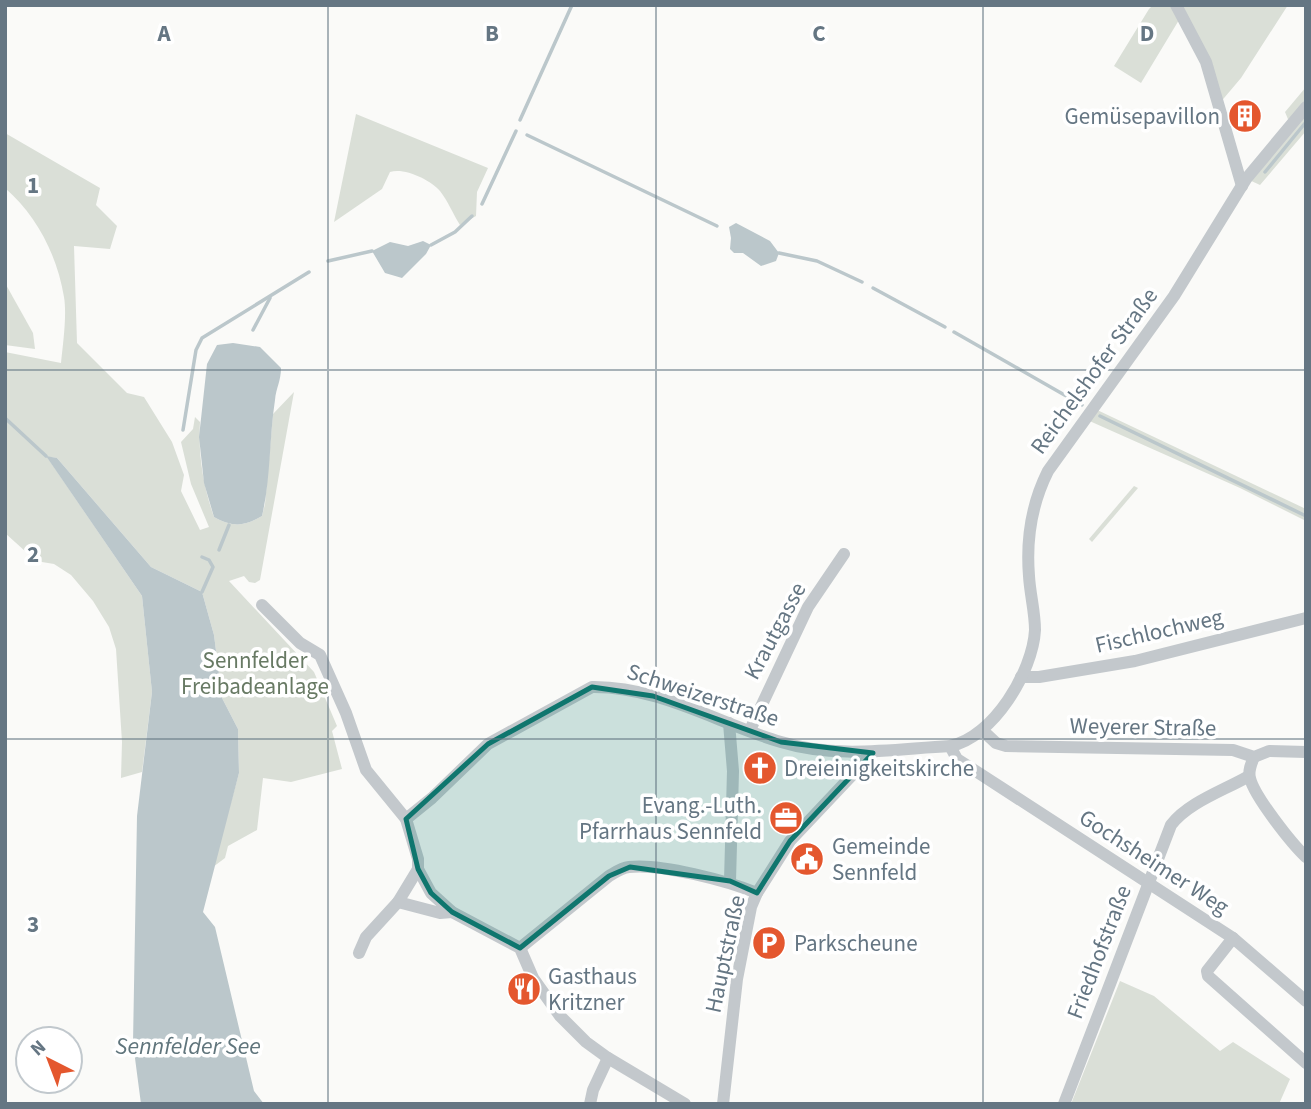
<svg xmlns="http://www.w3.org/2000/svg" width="1311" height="1109" font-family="'Source Sans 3',sans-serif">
  <rect width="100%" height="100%" fill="#fafaf8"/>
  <g fill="#dadfd7">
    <path d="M1153,5H1288L1241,78L1219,104L1182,15L1141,83L1114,66L1149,9Z"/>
    <path d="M1306,87V131L1260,185L1247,179L1290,124L1285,112Z"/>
    <path d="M356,114L488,168L477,192L476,216L460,225C453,214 448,201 440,191C431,180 404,167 390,172L382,189L334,222Z"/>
    <path d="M5,133L100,188L96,205L117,226L110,249L74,246L77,343L127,393L144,397L172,442L184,475L181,491L200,530L209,527L191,484L181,442L193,429L195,417L200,422C198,454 203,486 214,517C232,527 244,527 262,516L265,504L273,414L294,392L260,580L255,583L249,582L244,576L229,581L314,672L337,726L332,731L342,769L291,782L263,778L257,830L228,846L225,858L213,867L239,773L238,729L222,698L214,635L202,592L151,567L57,458L47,457L142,596L152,692L142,772L121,778L122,742L116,649L109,627L93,601L71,575L54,564L36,561L5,533V352L61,363C63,344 67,315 64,297C57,255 37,216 5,188Z"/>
    <path d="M5,283L33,333L35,349L5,345Z"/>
    <path d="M1093,408L1306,509V521L1240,488L1085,419Z"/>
    <path d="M1134,486L1138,488L1092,542L1089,539Z"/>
    <path d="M1120,981L1154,996L1220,1051L1233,1042L1290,1079L1279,1104H1071Z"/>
  </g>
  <g fill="#bbc7cb">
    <path d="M736,223L770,241L779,253L776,261L761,266L743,253H734L730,249L731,238L729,227Z"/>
    <path d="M423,241L431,245L426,254L402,278L385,273L372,251L390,242L408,246Z"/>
    <path d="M233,343L260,347L281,368C281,381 276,388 275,400C269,439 271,478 262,516C244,527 232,527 214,517L204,483L199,437L207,364L217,345Z"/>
    <path d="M46,456L57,458L151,567L202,592L214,635L222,698L238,729L239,773L203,912L215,927L254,1091L264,1104H141L133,1043L137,816L152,692L142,596Z"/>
  </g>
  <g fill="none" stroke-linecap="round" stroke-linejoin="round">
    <g stroke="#bbc7cb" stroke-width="3.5">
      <path d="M520,120L572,5"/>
      <path d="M527,135L717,226"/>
      <path d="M1265,172L1306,122"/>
      <path d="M482,204L516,131"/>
      <path d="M431,245L455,232L472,216"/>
      <path d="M779,253L817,261L862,282"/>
      <path d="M328,261L372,251"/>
      <path d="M873,288L945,327"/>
      <path d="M253,330L270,298"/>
      <path d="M954,332L1082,405"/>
      <path d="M1100,416L1306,516"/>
      <path d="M5,418L46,456"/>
      <path d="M183,430L196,350L202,338L309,272"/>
      <path d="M219,550L229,525"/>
      <path d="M202,592L213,567L209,560L202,557"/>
    </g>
    <g stroke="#c3c8cc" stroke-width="12">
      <path d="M1176,5L1206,62L1242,186"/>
      <path d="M262,605L300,643L320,655L346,713L366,770L406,819L418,859V869L431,893L452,912L520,948L533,978L560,1016L586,1042L608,1058L685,1104"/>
      <path d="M1021,677H1039L1135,661L1306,618"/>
      <path d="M729,723L733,771L730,881"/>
      <path d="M750,730L808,607L844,554"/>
      <path d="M982,730L996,743L1006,746L1233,750L1254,757L1269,751L1306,752"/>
      <path d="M950,746L957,759L971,768L1233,938L1306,1001"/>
      <path d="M1254,757C1251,764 1248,771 1250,778C1254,796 1292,844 1306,857"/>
      <path d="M406,819L432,798L488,744L592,687C659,686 719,724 781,742C837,759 893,749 950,746C993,738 1033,671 1035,630C1035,612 1030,594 1029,576C1026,539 1031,505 1048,471L1174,296L1246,179L1306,107"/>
      <path d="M398,902L440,913L452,912"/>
      <path d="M1233,938L1207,971L1208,976L1306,1063"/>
      <path d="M520,948L609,876C616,872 621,868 629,867C660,863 728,881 757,893"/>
      <path d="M359,953L366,937L398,902L418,869"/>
      <path d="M590,1104L593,1090L608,1058"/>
      <path d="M723,1104L737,979L751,907L757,893L790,841L873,753"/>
      <path d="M1064,1104L1171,825C1189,802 1223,791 1249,776"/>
    </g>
  </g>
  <path fill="#0f766e" fill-opacity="0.2" stroke="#0f766e" stroke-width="5" stroke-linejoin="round" d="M592,687L653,696L781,742L873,753L790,841L757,893L730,881L630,867L609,876L520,948L452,912L431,893L418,869L406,819L488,744Z"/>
  <path fill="none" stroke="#657683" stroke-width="2" stroke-opacity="0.55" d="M328,5V1104M656,5V1104M983,5V1104M5,370H1306M5,739H1306"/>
  <defs>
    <g id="building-disc" transform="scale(1.75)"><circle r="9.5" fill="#e4572e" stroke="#fff"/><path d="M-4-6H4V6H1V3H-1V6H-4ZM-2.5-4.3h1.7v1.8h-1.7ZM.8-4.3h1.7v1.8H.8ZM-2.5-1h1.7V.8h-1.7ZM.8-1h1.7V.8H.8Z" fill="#fff"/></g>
    <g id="church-disc" transform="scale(1.75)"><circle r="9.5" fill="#e4572e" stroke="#fff"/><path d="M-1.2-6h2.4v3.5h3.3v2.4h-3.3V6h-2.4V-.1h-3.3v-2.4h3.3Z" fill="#fff"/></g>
    <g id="office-disc" transform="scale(1.75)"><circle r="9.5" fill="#e4572e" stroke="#fff"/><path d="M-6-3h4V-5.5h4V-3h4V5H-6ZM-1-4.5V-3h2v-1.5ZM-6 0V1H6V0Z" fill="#fff"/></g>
    <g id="civic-disc" transform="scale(1.75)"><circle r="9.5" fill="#e4572e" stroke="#fff"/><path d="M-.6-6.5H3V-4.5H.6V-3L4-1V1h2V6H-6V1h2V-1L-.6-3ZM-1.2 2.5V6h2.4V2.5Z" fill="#fff"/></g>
    <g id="parking-disc" transform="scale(1.75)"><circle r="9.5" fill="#e4572e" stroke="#fff"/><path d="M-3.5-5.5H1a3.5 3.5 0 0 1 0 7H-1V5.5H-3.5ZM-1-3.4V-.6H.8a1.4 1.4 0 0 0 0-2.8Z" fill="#fff"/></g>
    <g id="restaurant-disc" transform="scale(1.75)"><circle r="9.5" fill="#e4572e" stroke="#fff"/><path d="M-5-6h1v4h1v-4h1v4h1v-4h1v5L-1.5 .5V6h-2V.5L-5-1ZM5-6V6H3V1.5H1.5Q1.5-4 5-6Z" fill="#fff"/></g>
  </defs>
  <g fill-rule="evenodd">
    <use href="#building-disc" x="1245" y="116"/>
    <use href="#church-disc" x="760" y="768"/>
    <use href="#office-disc" x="786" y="818"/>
    <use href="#civic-disc" x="807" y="859"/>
    <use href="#parking-disc" x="769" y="943"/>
    <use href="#restaurant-disc" x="524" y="989"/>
  </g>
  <g text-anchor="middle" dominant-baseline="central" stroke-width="7" stroke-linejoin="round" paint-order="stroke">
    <g font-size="23" fill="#657683" stroke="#fff" text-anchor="start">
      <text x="1220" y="116" text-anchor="end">Gemüsepavillon</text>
      <text x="784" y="768">Dreieinigkeitskirche</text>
      <text x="762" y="805" text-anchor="end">Evang.-Luth.<tspan x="762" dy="26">Pfarrhaus Sennfeld</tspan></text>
      <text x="832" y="846">Gemeinde<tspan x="832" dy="26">Sennfeld</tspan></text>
      <text x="794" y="943">Parkscheune</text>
      <text x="548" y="976">Gasthaus<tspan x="548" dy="26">Kritzner</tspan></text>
    </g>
    <g font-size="23" fill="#657683" stroke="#fff">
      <text transform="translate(1094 371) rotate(-54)">Reichelshofer Straße</text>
      <text transform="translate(775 631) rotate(-62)">Krautgasse</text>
      <text transform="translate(1159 631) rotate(-13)">Fischlochweg</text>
      <text transform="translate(703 695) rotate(18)">Schweizerstraße</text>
      <text transform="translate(1143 727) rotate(1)">Weyerer Straße</text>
      <text transform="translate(1154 862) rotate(33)">Gochsheimer Weg</text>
      <text transform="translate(1099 952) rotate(-69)">Friedhofstraße</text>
      <text transform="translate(725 954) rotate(-78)">Hauptstraße</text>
    </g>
    <g font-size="23" fill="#687a64" stroke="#fff">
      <text x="255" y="660">Sennfelder<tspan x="255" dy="26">Freibadeanlage</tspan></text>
    </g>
    <g font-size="24" font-style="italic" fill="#60757c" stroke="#fff">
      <text x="188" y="1046">Sennfelder See</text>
    </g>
  </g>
  <g font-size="23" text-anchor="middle" font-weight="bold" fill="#657683" stroke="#fff" stroke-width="7" stroke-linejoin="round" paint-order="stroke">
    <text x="164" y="41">A</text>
    <text x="492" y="41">B</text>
    <text x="819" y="41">C</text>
    <text x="1147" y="41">D</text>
    <text x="33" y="193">1</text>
    <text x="33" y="562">2</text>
    <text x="33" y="932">3</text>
  </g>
  <rect width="1311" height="1109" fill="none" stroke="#657683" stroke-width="14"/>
  <g transform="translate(49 1060) rotate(318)"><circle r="33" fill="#ffffff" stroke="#c1c8cd" stroke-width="2"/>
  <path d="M0-5L12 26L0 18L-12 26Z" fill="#e4572e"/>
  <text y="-10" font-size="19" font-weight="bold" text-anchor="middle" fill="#657683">N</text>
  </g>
</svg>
